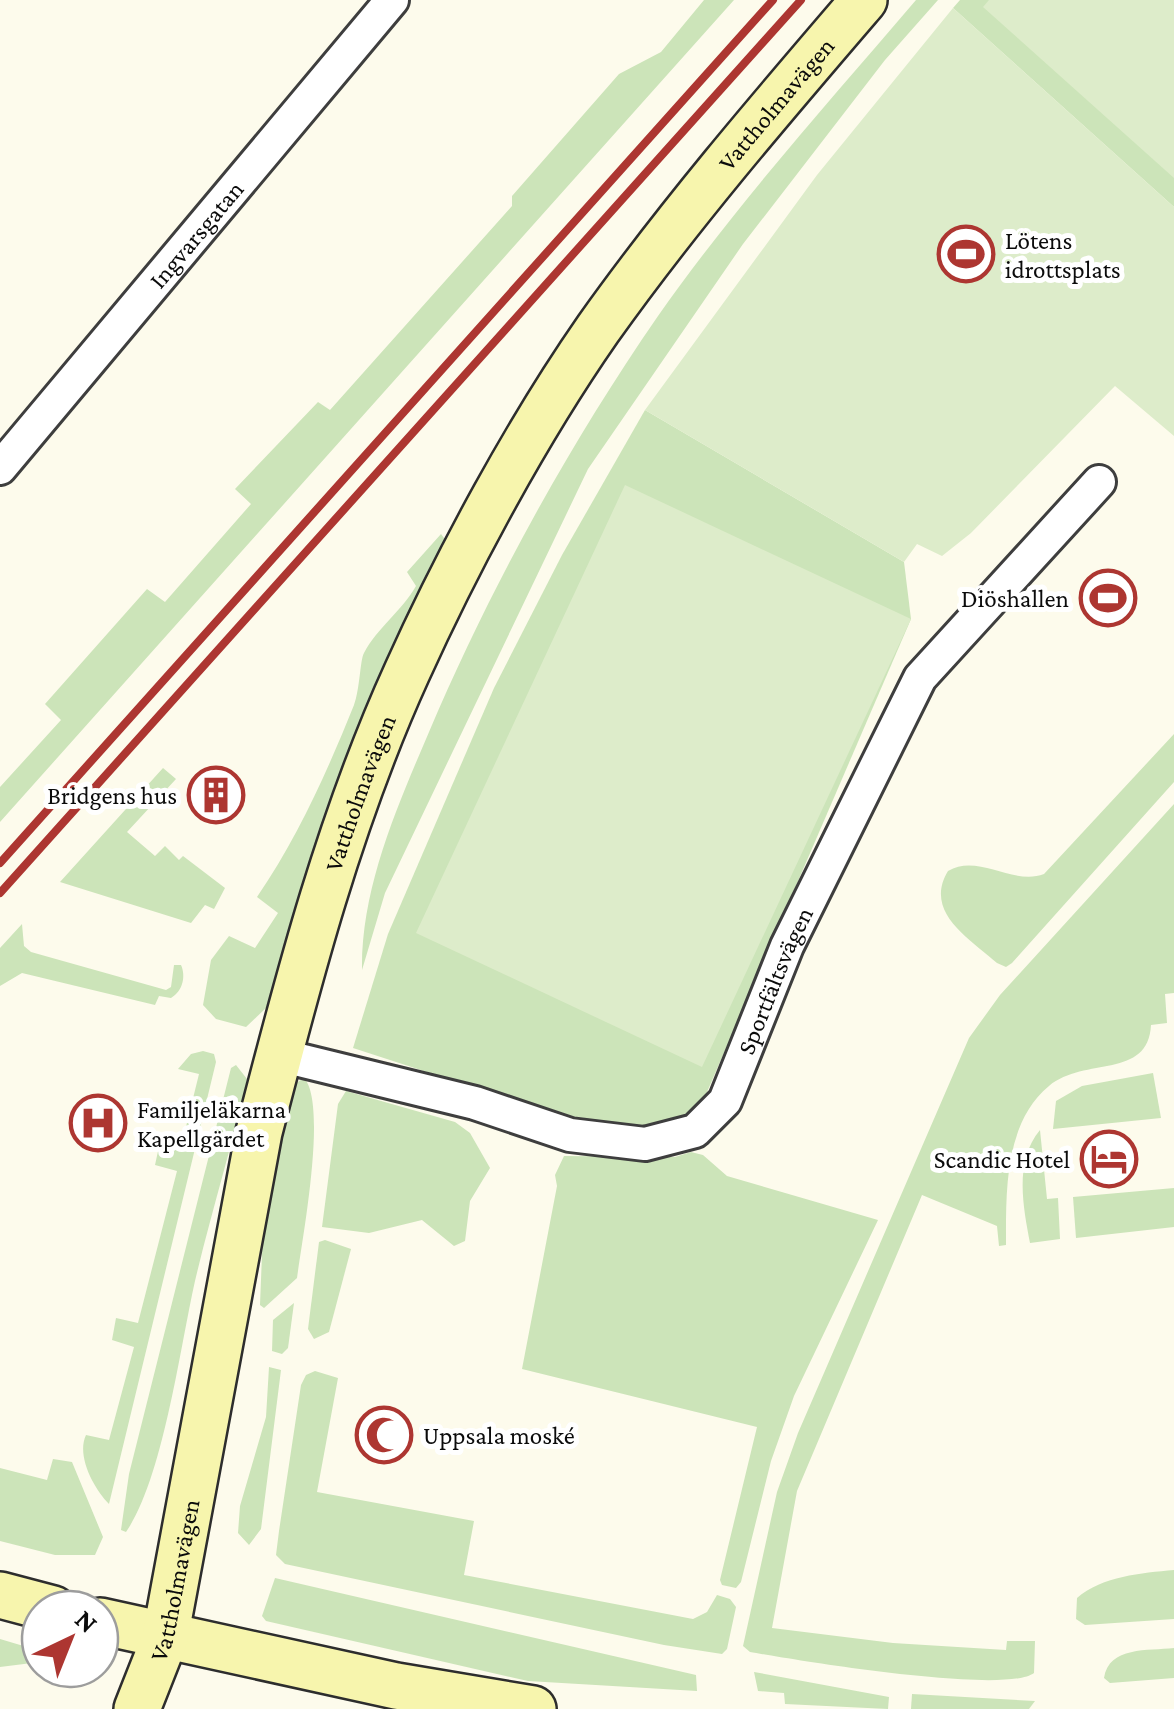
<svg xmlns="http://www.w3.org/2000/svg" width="1174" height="1709" font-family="'Crimson Pro',serif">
  <rect width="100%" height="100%" fill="#fdfbec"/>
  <g fill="#cce4b9">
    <path d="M704,0H734L0,822V787L61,720L45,704L147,589L165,602L251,504L235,489L318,402L330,410L512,206V196L619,74L661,52Z"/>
    <path d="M916,0H938L885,60L743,244L588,469L385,893L362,970C361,888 397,807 429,732C490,588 569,445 658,316C736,205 828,103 916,0Z"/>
    <path d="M960,0H1174V207L953,8Z"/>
    <path d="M645,410L904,562L911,619L698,1113L652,1131L611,1132L353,1048L388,934L494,688L562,555Z"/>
    <path d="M441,534L447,542L336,785L266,1008L246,1027L216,1019L203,1005L211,960L229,936L255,948L278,913L257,897C298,837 327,772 354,705C360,689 360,660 364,653C377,628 402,611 416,586L407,572Z"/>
    <path d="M1174,734V782L1012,963L1006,967L997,963C970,939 923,912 948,871C978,853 1013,886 1044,874Z"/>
    <path d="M163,768L176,779L127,832L155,856L165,846L179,860L183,856L225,888L214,909L205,905L191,923L60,882Z"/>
    <path d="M1174,804V993L1165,994L1167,1023L1151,1025C1148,1080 1085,1056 1049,1086C1004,1123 1006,1193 1006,1245L999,1246L997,1226L922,1195L797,1491L772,1628L893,1643L1006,1650L1007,1641H1035L1034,1673C1005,1695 794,1660 750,1652L743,1646L777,1492L798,1433L969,1038L1000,995Z"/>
    <path d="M22,924L24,946L31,952L166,990L171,987L174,965H181C186,976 183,991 171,998L159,996L155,1005L22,973L0,986V948Z"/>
    <path d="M203,1051L214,1054L216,1062L109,1504C94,1489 76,1456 86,1435L109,1440L134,1347L112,1340L116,1318L138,1323L177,1171L155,1165L160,1142L181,1147L199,1074L178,1069L191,1054Z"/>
    <path d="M236,1065L247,1079C232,1147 211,1213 195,1281C180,1348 163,1479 126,1532L121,1530L129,1474L231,1068Z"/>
    <path d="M1153,1073L1161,1118L1053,1129L1056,1101L1082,1086Z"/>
    <path d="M304,1078C328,1104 302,1240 297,1278L264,1308L260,1305L263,1229L288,1088Z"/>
    <path d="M346,1091L455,1122L470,1133L490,1168L470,1201L465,1241L454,1246L422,1220L369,1233L322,1227L338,1104Z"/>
    <path d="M1040,1130L1047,1199L1058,1198L1060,1239L1030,1243C1023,1206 1014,1161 1040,1130Z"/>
    <path d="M691,1152L703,1155L727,1176L878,1220L794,1396L771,1461L741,1582L736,1588L722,1585L720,1580L757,1427L522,1369L557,1186L555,1175L564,1156L675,1157Z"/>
    <path d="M1174,1188V1227L1076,1238L1073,1197Z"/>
    <path d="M325,1240L351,1249L329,1332L314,1339L308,1329L319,1242Z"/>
    <path d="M294,1303L288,1348L282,1354L272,1351L273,1320Z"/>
    <path d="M269,1367L281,1370L261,1529L249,1545L238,1533L240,1506L266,1417Z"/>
    <path d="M315,1371L338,1378L317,1492L474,1521L464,1575L693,1619L707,1612L717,1595L730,1599L736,1607L727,1649L722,1654L664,1645L285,1564L276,1555L279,1531L301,1385L306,1375Z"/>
    <path d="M53,1459L72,1462L103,1537L95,1555H55L0,1541V1468L47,1480Z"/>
    <path d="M1174,1570V1619L1085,1625L1076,1619L1077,1598C1103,1576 1141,1573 1174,1570Z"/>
    <path d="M275,1578L696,1675L697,1691L528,1681L266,1621L262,1616Z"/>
    <path d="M0,1639L37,1650L40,1662L0,1667Z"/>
    <path d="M1174,1648V1678L1110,1683L1104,1678C1109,1646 1148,1651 1174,1648Z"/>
    <path d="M754,1672L889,1697L888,1709L785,1704L784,1693L758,1691Z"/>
    <path d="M912,1694L1035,1701L1029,1709H911Z"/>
  </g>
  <g fill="#ddecca">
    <path d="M989,0H1174V178L983,7Z"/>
    <path d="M953,8L1174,207V436L1115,386L971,533L942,556L917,544L904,562L645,410L817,175Z"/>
    <path d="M625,485L911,619L702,1067L416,933Z"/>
  </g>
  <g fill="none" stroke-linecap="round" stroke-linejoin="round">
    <g stroke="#3e3e3e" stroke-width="38">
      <g id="street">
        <path id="s1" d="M0,468L392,0"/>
        <path id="s2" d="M279,1055L475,1103L570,1135L645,1144L695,1131L725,1101L787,946L920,678L1099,482"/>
      </g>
    </g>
    <g stroke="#2d2d2d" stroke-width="50">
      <g id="secondary">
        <path d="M0,1595L53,1609"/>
        <path d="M100,1621L396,1686L533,1709"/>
        <path id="s3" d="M137,1709L165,1638L259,1132C299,976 340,819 407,672C458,559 527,431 598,329C679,215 773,106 864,0"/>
      </g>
    </g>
    <use href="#street" stroke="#fff" stroke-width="32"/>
    <use href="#secondary" stroke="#f7f5ad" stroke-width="45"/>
    <g stroke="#ad3631" stroke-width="8">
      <path d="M0,863L773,0"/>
      <path d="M0,893L801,0"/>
    </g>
  </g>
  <defs>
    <g id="stadium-ring" transform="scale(2.875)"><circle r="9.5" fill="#fff" stroke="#ad3631" stroke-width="1.5"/><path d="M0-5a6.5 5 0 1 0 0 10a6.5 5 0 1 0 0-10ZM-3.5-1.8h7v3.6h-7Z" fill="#ad3631"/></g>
    <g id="building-ring" transform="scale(2.875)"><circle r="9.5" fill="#fff" stroke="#ad3631" stroke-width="1.5"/><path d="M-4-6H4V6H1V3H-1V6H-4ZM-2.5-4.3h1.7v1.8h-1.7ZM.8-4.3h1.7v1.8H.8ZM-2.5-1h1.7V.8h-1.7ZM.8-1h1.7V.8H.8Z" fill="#ad3631"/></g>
    <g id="hospital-ring" transform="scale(2.875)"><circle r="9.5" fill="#fff" stroke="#ad3631" stroke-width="1.5"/><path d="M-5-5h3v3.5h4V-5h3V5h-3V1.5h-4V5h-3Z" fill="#ad3631"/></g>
    <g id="hotel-ring" transform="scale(2.875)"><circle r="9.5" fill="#fff" stroke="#ad3631" stroke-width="1.5"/><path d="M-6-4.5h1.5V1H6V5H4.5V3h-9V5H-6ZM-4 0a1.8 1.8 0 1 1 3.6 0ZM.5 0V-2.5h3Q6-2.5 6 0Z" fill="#ad3631"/></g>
    <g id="mosque-ring" transform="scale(2.875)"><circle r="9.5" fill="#fff" stroke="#ad3631" stroke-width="1.5"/><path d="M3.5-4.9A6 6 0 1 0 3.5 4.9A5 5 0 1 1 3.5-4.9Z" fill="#ad3631"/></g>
  </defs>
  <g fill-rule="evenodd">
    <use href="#stadium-ring" x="966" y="254"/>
    <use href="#stadium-ring" x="1108" y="598"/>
    <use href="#building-ring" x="216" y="795"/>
    <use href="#hospital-ring" x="98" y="1123"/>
    <use href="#hotel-ring" x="1109" y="1159"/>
    <use href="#mosque-ring" x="384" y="1435"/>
  </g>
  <g text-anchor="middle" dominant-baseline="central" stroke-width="10" stroke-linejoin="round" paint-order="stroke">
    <g font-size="25" fill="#0b0b0b" stroke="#fff">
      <text stroke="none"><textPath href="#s3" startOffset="1755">Vattholmavägen</textPath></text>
      <text stroke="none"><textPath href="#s1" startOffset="305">Ingvarsgatan</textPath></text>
      <text stroke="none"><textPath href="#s3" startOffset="945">Vattholmavägen</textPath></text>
      <text stroke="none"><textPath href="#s2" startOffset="602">Sportfältsvägen</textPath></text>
      <text stroke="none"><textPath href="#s3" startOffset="135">Vattholmavägen</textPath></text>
    </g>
    <g font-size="25" fill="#0b0b0b" stroke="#fff" text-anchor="start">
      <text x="1005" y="240">Lötens<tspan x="1005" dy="29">idrottsplats</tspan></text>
      <text x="1069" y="598" text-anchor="end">Diöshallen</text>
      <text x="177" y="795" text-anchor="end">Bridgens hus</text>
      <text x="137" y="1109">Familjeläkarna<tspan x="137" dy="29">Kapellgärdet</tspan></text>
      <text x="1070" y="1159" text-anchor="end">Scandic Hotel</text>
      <text x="423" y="1435">Uppsala moské</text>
    </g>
  </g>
  <g transform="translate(70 1639) rotate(43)"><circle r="48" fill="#ffffff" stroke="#9d9d9d" stroke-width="2.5"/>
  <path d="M0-8L18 38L0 25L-18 38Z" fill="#ad3631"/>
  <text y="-15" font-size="28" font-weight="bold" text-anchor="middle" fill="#0b0b0b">N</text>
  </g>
</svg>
